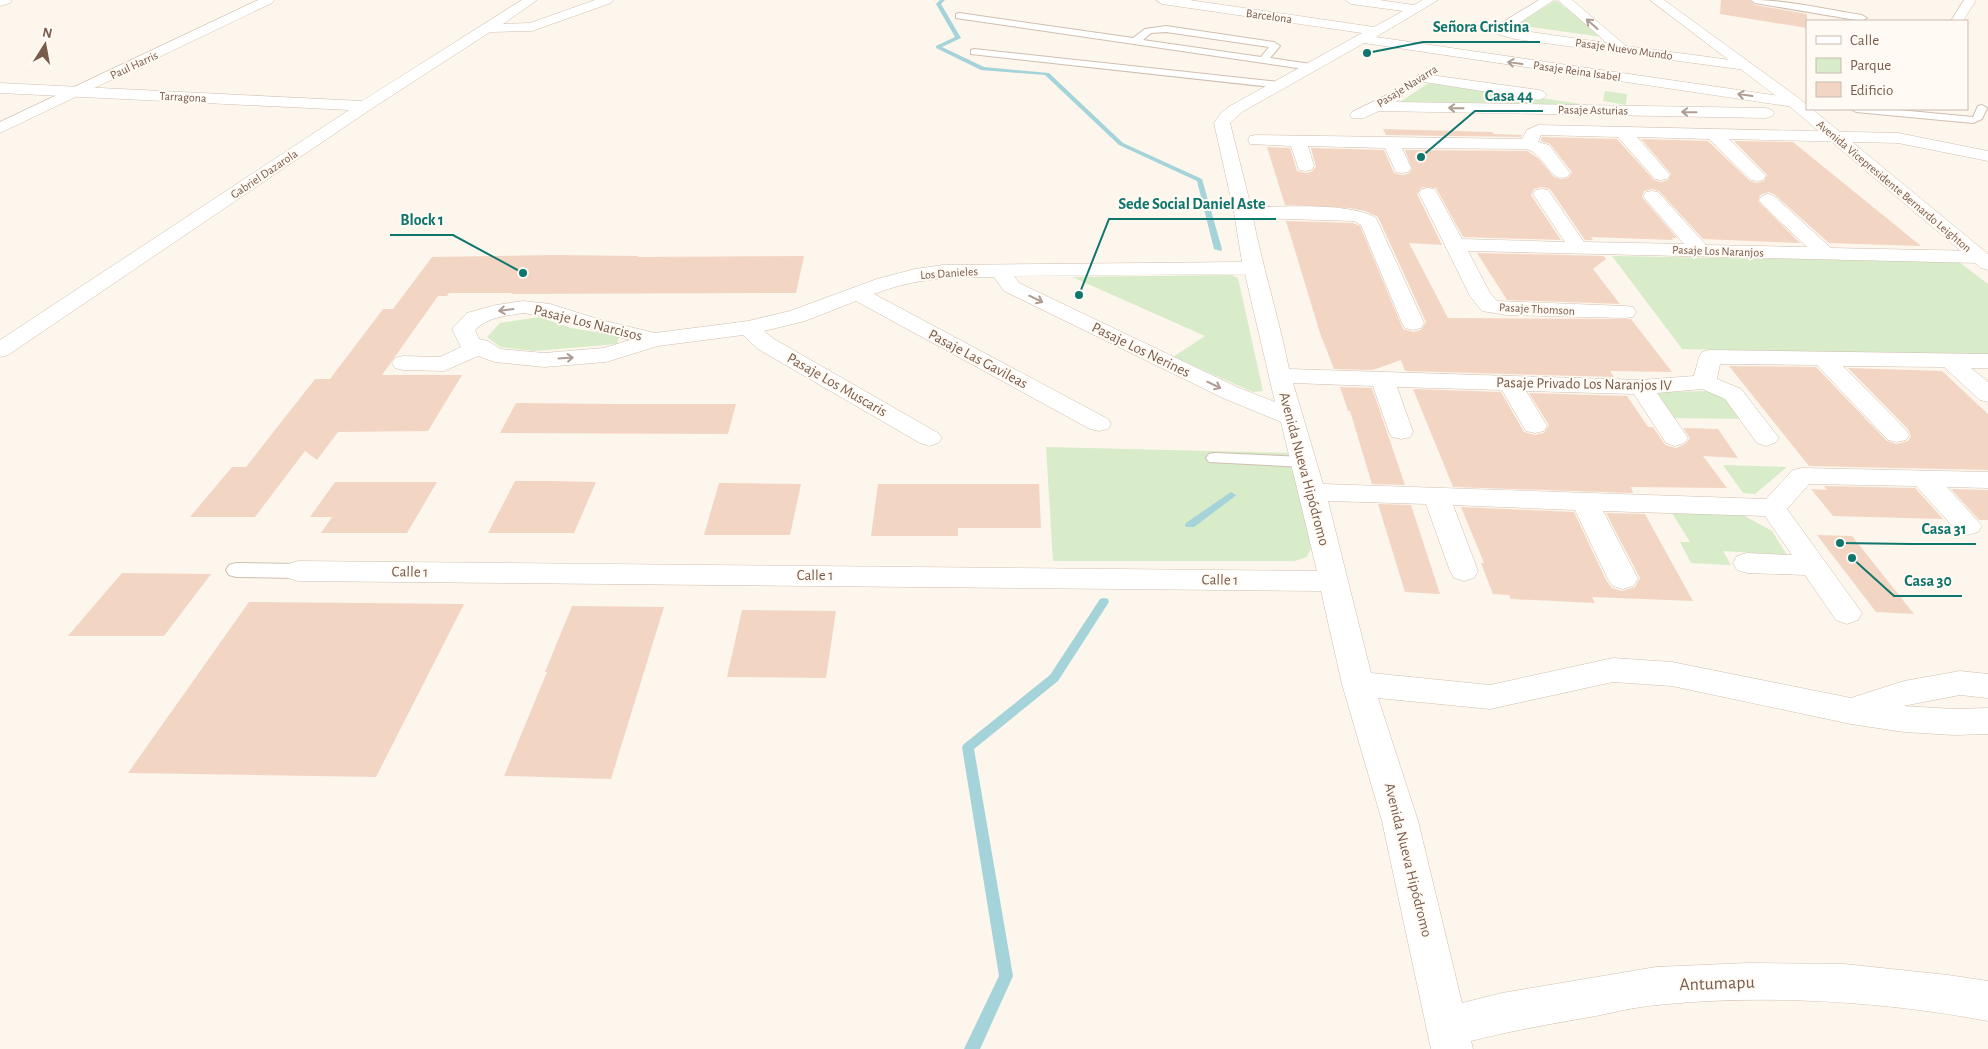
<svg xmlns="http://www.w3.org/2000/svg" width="1988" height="1049" font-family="'Alegreya Sans',sans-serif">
  <rect width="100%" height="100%" fill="#fdf6ec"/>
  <g fill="#d8ecc9">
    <path d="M1556,0L1602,37L1516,25Z"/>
    <path d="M1442,83L1601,107L1406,105L1400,102L1427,84Z"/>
    <path d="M1605,91L1627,94L1626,105L1603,101Z"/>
    <path d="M1612,256L1959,262L1988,284V356L1682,349Z"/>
    <path d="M1232,275L1238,278L1263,391L1253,392L1173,357L1205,336L1072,277Z"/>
    <path d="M539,317L571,328L619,336L617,344L535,351L500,347L487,337L500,323Z"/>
    <path d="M1713,391L1728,397L1744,419L1670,418L1655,392Z"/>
    <path d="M1046,447L1292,453L1311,548L1307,557L1295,561H1053Z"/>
    <path d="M1723,465L1787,467L1755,494L1743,493Z"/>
    <path d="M1672,513L1741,514L1772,531L1787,555L1723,551L1731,565L1691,563L1680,542H1690Z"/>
  </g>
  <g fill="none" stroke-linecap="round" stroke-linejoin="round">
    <g fill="#a5d3da" fill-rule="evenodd">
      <path d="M940,0H945L941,4L961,38L942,47L984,67L1049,73L1123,143L1202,179L1222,249L1221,251L1214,249L1197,181L1119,145L1045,75L981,70L936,48V46L955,37L936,4Z"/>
      <path d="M1231,492L1236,495L1234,497L1194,527H1186L1185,525L1186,523Z"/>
      <path d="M1104,598L1108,599L1109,602L1058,681L974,749L1013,976L980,1049H964L999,976L962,747L964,744L1050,675L1100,599Z"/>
    </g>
  </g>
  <g fill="#f3d5c3">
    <path d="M1721,0H1749L1755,5L1807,14V28L1720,14Z"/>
    <path d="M1383,129L1492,132L1494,134L1522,135L1521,137L1386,135Z"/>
    <path d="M1542,137L1617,139L1654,180L1661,182L1668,180L1671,174L1641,139L1708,141L1750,181L1757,183L1764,181L1767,175L1734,141L1793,142L1921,246L1829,243L1775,195L1769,192L1760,195L1758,201L1800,243L1703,239L1659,191L1652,189L1644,191L1642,197L1677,238H1672L1673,240L1591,237L1593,240H1585L1550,189L1542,187L1534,189L1531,195L1561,240L1463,237L1436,188L1422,187L1417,194L1442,245L1409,243L1448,318L1631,319L1672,372L1610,371L1614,377L1405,371L1401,360L1373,370L1334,369L1320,333L1286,221L1353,223L1360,226L1403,329L1413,332L1421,330L1426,322L1378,217L1365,211L1350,208L1285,205L1267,147L1290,148L1297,171L1305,173L1311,172L1316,167L1311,148L1384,150L1394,173L1402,175L1408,174L1412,169L1405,150L1527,151L1538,158L1554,177L1561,179L1568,178L1572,172L1550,144L1541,141Z"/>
    <path d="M1477,253L1604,256L1606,259L1593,269L1620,304L1507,300Z"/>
    <path d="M555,255L638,256V257L804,256L796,293L511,294L512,293H449L447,296H438L382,375H462L428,431L338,432L317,460L305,451L255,517H190L232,467H246L315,379H330L383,309H393L432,257Z"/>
    <path d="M1729,366L1816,367L1887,441L1897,444L1908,441L1911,436L1908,429L1848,368L1942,371L1988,414V470L1809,466Z"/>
    <path d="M1340,387L1372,388L1405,485L1372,484L1350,411H1348Z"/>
    <path d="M1413,389L1501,392L1524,432L1535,435L1544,433L1549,425L1529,393L1627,396L1648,427H1653L1665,445L1676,448L1685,444L1690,438L1683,428L1718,429L1738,458L1703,456L1727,488L1631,487L1633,493L1453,487Z"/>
    <path d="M516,403L614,404H736L728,434L500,433Z"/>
    <path d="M515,481H552L596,482L574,533H488Z"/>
    <path d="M335,482H437L407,533H321L332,517H310Z"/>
    <path d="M719,483L801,484L790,535H704Z"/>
    <path d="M878,484H1039L1041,528H958V536H871Z"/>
    <path d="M1824,486L1915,488L1943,519L1833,516L1811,489L1827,490Z"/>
    <path d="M1951,489L1988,490V520H1979Z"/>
    <path d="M1378,504L1411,505L1440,594L1405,592Z"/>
    <path d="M1461,507L1574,512L1606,580L1612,588L1622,591L1635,587L1640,578L1606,513L1645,514L1693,601L1592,597L1595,603L1511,599L1509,595L1493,594L1481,563H1484Z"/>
    <path d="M1817,535L1852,536L1914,614L1876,612Z"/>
    <path d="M122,573L211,574L164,636H68Z"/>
    <path d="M249,602L464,604L376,777L128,773Z"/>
    <path d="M572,606L664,607L611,779L504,776L547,672H545Z"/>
    <path d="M742,610L836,611L826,678L727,677Z"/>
  </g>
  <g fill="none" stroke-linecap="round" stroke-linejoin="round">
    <g stroke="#d1beb0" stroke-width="2">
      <g id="service">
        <path d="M1751,0C1788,0 1825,9 1862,15L1867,18L1862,21L1755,3Z"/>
        <path d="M959,13L1133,38L1145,29L1166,26L1274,42L1280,46L1270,58L1311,64L1316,67L1311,70L956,18V14ZM1166,32L1269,47L1261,57L1143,40L1151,33Z"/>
        <path d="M974,49L1280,82L1285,85L1280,88L971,54V50Z"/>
        <path d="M1982,105L1987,108L1982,119L1973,123L1856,112L1851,109H1888L1973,117L1978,106Z"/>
        <path d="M1215,453L1304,457L1310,458L1313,462L1310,466L1304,467L1209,462L1206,458L1209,454Z"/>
        <path d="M236,563L298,564L305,566L308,571L305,576L298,578L236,577L229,575L226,570L229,565Z"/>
      </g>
    </g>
    <g stroke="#d1beb0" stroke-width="1">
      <g id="minor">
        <path d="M0,0H12L10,3L0,6Z"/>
        <path d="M522,0H537L503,24L530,23L595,0H613L611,3L532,31L490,32L371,109L8,355L0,357V340L349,110L0,93V83L362,101Z"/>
        <path d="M1156,0H1189L1374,27L1403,11L1351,4L1345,0H1379L1414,5L1423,0H1438L1376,37L1800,99L1802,102L1800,105L1794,107L1364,43L1242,112L1230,123L1251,207C1283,207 1350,202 1376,218L1424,323L1421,328L1413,330L1405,328L1402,323L1361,225L1354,221L1253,218C1263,269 1279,318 1289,369L1641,380L1694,376L1699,357L1702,352L1710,350L1988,354V368H1971L1988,382V402L1980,400L1944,367L1843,366L1906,430L1909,435L1906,440L1897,442L1888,440L1817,365L1720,364L1717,379L1741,389L1779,438L1775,443L1766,446L1757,443L1725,399L1702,389L1657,393L1688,438L1684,443L1675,446L1666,443L1634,394L1526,391L1547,426L1544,431L1535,433L1526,431L1502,390L1397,387L1413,432L1410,437L1401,439L1392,437L1389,432L1373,386L1293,383L1323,484L1766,499L1793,470L1802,468L1988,472V488L1947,487L1982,526L1978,532L1968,535L1958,532L1916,486L1809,484L1787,509L1862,613L1858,620L1847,624L1836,620L1805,575L1747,573L1737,570L1733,563L1737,556L1747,553L1792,555L1765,516L1603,511L1638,579L1633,586L1623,589L1613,586L1608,579L1575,510L1453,505L1478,571L1474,578L1464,581L1454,578L1450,571L1426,504L1328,501L1371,673L1490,685L1613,658L1672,662L1851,698L1904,681L1960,671L1988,674V698L1960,695L1903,706L1954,709L1988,708V734L1954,735L1904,732L1851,724L1672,686L1613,682L1490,709L1378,698L1418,821L1462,1003L1502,993L1656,967L1748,963L1844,964L1948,975L1988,981V1021C1882,1001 1764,994 1657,1005C1634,1007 1612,1013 1590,1017C1550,1024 1510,1031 1471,1041L1473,1049H1431L1382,821L1342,684L1321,591L298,581L288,578L284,571L288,564L298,561L1317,571L1281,422L1223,398L1004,291L994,277C951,277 915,278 874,294L1108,419L1111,424L1108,429L1099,431L1090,429L856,301L805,321L764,331L774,339L938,433L942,438L938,443L929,446L920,443L758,349L743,335L658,346L606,362L544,367L495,362L478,356L444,371L403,370L395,368L392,363L395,358L403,356L440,357L461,347L452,329L467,313L496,305L523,301L550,304L601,320L655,333L748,321L790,311L877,279L915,269L943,265L1242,262L1234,212L1214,123L1221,113L1230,106L1362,33L1162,4ZM1245,274L1275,402L1239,388L1019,283L1014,276ZM523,313C559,317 595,332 630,340L604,348L544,353L500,349L488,341L479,339L475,330C488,317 505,316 523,313Z"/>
        <path d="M1539,0H1554L1510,29L1607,43L1558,0H1572L1626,46L1746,62L1751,63L1753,66L1751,69L1746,70L1515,39L1497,34L1495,31L1498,25Z"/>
        <path d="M1964,0H1976L1963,21H1951Z"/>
        <path d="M1423,74L1539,90L1544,92L1547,95L1544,98L1539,100L1418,81L1416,78L1418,75Z"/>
        <path d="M1395,91L1400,93L1403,96L1396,102L1766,108L1772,110L1774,113L1772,116L1766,118L1379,111L1364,118H1352L1350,115L1352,112Z"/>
        <path d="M1538,125L1898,133L1988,151V161L1898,143L1729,139L1766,176L1763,180L1757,181L1751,180L1709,139L1637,137L1670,175L1667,179L1661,180L1655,179L1618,137L1541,135L1538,142L1549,145L1570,173L1567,177C1548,182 1547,156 1527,149L1402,148L1411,168L1408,172L1402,173L1396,172L1385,148L1308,146L1314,166L1311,170L1305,171L1299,170L1291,146L1250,144L1248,140L1250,136L1256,135L1522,139L1527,130Z"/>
        <path d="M1428,188L1434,189L1437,193L1462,239L1565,242L1533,194L1536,190L1542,189L1548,190L1584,242L1684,244L1643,196L1646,192L1652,191L1658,192L1706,245L1807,247L1762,204L1759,200L1762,196L1768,194L1774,196L1831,248L1979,251L1986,253L1988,258L1986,261L1979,263L1468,251L1490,293L1497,301L1625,306L1633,307L1636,312L1633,317L1625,318L1507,315L1482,311L1470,296L1419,193L1422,189Z"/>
      </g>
    </g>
    <g stroke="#d1beb0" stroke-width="1">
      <path id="tertiary" d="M258,0H274L272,3L0,133V122Z"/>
    </g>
    <g stroke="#d6c0b0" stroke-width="1">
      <path id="secondary" d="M1650,0H1664L1800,99L1807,105V109H1812L1988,254V270L1981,268L1788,105Z"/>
    </g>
    <use href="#service" fill="#fff" fill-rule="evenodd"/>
    <use href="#minor" fill="#fff" fill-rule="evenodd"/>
    <use href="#tertiary" fill="#fff" fill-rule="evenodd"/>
    <use href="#secondary" fill="#fff" fill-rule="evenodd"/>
  </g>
  <defs><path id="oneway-shaft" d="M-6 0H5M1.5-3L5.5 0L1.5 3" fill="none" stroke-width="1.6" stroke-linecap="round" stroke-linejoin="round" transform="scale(1.25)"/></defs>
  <g stroke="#af9d94">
    <use href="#oneway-shaft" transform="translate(1592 24) rotate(-139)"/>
    <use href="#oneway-shaft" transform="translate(1515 63) rotate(-172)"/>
    <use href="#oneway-shaft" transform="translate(1745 95) rotate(-172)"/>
    <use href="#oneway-shaft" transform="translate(1456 108) rotate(-179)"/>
    <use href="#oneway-shaft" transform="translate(1689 112) rotate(-179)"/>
    <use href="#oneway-shaft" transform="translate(1036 299) rotate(26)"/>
    <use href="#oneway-shaft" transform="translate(506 310) rotate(173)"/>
    <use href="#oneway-shaft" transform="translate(566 358) rotate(-4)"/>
    <use href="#oneway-shaft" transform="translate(1214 385) rotate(26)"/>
  </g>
  <g text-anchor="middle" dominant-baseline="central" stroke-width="4" stroke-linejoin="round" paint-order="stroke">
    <g font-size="12" fill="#7a5c4d" stroke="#fffaf3">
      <text transform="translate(1269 16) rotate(8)">Barcelona</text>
      <text transform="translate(1624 49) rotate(8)">Pasaje Nuevo Mundo</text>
      <text transform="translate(134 65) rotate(-25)">Paul Harris</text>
      <text transform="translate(1577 71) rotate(8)">Pasaje Reina Isabel</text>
      <text transform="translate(1407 86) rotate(-32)">Pasaje Navarra</text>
      <text transform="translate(183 97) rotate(3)">Tarragona</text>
      <text transform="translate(1593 110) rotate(1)">Pasaje Asturias</text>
      <text transform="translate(264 174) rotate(-34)">Gabriel Dazarola</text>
      <text transform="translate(1894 186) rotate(40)">Avenida Vicepresidente Bernardo Leighton</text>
      <text transform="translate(1718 251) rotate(2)">Pasaje Los Naranjos</text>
      <text transform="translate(949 273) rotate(-4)">Los Danieles</text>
      <text transform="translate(1537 309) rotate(3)">Pasaje Thomson</text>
    </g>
    <g font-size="15" fill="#7a5c4d" stroke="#fffaf3">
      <text transform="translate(588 323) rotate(14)">Pasaje Los Narcisos</text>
      <text transform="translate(1141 350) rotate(26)">Pasaje Los Nerines</text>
      <text transform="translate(978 359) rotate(28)">Pasaje Las Gavileas</text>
      <text transform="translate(1584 384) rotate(1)">Pasaje Privado Los Naranjos IV</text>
      <text transform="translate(837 385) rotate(30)">Pasaje Los Muscaris</text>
      <text transform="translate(1304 469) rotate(75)">Avenida Nueva Hipódromo</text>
      <text transform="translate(410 572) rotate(1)">Calle 1</text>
      <text x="815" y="575">Calle 1</text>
      <text transform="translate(1220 580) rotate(1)">Calle 1</text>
      <text transform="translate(1408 860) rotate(76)">Avenida Nueva Hipódromo</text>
    </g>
    <g font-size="18" fill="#7a5c4d" stroke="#fffaf3">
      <text transform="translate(1717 984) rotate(-2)">Antumapu</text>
    </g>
  </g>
  <path fill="none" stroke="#0f766e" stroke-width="2" d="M1367 53L1423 42H1540M1421 157L1475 111H1543M1079 295L1109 219H1276M523 273L453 235H390M1840 543L1911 544H1976M1852 558L1894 596H1962"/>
  <g fill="#0f766e" stroke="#fffaf3" stroke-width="2">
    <circle cx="1367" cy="53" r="5"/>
    <circle cx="1421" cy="157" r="5"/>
    <circle cx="1079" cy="295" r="5"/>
    <circle cx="523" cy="273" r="5"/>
    <circle cx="1840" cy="543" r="5"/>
    <circle cx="1852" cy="558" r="5"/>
  </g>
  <g font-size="16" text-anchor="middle" font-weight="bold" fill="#0f766e" stroke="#fffaf3" stroke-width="4" stroke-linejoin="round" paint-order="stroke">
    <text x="1481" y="32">Señora Cristina</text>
    <text x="1509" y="101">Casa 44</text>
    <text x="1192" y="209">Sede Social Daniel Aste</text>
    <text x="422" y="225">Block 1</text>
    <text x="1944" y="534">Casa 31</text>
    <text x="1928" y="586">Casa 30</text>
  </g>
  <rect x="1806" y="20" width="162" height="90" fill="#fffaf3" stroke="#cabbb1"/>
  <rect x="1816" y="36" width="25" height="8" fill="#ffffff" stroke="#cabbb1"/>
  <text x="1850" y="45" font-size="15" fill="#7a5c4d">Calle</text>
  <rect x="1816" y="58" width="25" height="15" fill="#d8ecc9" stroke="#cabbb1"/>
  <text x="1850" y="70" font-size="15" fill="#7a5c4d">Parque</text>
  <rect x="1816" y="82" width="25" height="15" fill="#f3d5c3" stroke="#cabbb1"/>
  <text x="1850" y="95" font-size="15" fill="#7a5c4d">Edificio</text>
  <g transform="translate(45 45) rotate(11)" stroke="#fffaf3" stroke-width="4" paint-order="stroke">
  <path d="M0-4L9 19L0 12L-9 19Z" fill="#7a5c4d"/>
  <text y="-8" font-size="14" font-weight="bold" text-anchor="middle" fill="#7a5c4d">N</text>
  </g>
</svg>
